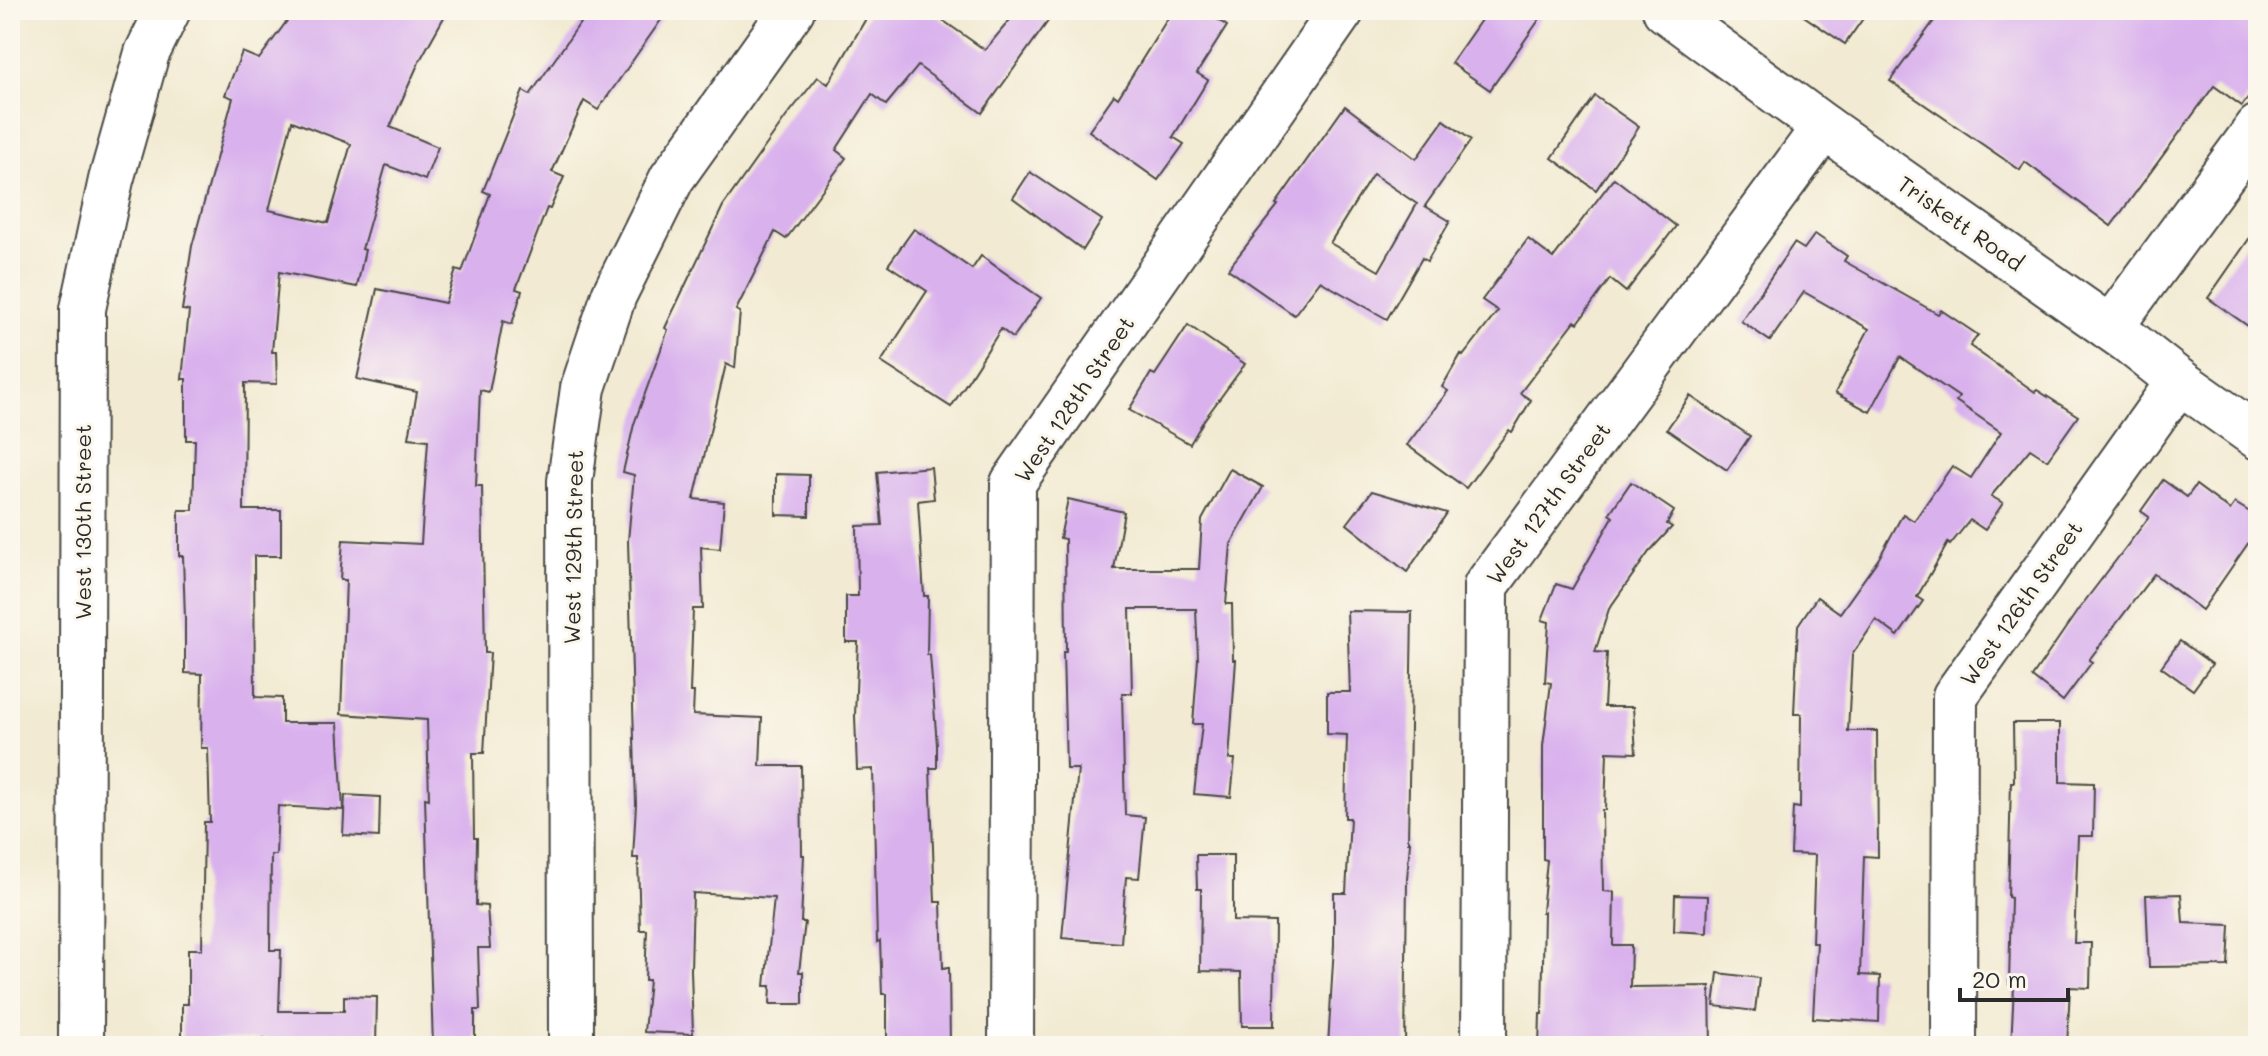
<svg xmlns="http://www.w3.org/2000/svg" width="2268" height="1056" font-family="Mali,sans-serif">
  <rect width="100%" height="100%" fill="#fbf7ec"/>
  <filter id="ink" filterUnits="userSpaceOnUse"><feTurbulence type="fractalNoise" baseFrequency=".0125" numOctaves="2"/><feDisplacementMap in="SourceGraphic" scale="16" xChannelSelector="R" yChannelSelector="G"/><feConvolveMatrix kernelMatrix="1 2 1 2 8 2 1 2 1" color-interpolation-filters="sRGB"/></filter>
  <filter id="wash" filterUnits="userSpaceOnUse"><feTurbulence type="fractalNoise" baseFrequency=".006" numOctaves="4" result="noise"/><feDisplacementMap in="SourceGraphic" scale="32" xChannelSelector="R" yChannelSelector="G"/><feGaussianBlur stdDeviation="1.8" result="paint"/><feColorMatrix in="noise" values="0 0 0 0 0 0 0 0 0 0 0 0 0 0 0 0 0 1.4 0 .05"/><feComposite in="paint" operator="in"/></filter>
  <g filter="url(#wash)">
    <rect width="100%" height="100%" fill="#f2ead2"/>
    <g id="blocks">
      <g fill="#d9b1ed" fill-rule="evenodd">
        <path d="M295,10H448L419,62L390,127L438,147L425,180L386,165L362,249L365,250L357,287L279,272L272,352H276L277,384L245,383L244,510H281V556H254L255,697L282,698V723H338L343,810L278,806L276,855H271L270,950H281L279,1011H344V996L377,997L376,1046H305V1039H182V1004H188V949H202L204,822H210L208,748H201L202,674L185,673V619L183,556H179V510H193L195,440H186V379H182L189,311L182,310L192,246L233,98L225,95L242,52L259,59ZM292,121L351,144L328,223L269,210Z"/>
        <path d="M589,10H668L598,110L584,101L552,172L564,177L550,209L547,208L516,289L522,291L512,324L503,321L489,392L480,390L476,486H482L485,653H490L484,753H473L474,838H477L476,905L487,906L490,948H478L480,1010H475V1046H433L425,798L429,799L427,720L341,714L346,580H340L343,540L421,544L428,440L409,438L417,392L357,379L377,289L445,303L456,270L462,272L490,194L483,191L523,91L530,95Z"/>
        <path d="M871,10H928L985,50L1018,10H1056L982,113L918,66L886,105L872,94L836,150L846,158L786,239L775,232L736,310L740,312L735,368L726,364L694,499L724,502L720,549L701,547L703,609H693L690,692H694L693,715L762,718L760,766H801L802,855H804L801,922H805L799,972H803V1004H770L771,986H765L774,898L693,893L691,970L693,1034L644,1032L649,980H645L647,930H640L638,858H633L636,804L628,541L634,475L623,472L634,424L668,330L665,328L723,206L786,117L818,77L828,84Z"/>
        <path d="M1173,10H1204L1227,26L1197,73L1208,80L1173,137L1184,144L1158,180L1089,131L1114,95L1118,98Z"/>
        <path d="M1488,10H1546L1490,90L1451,63Z"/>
        <path d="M1795,10H1869L1845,44Z"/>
        <path d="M1942,10H2258V83L2242,106L2214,86L2111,226L2025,162L2020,170L1890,81Z"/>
        <path d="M1595,96L1639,127L1596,190L1552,158Z"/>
        <path d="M1345,106L1416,159L1444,120L1471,140L1425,206L1450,221L1427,261L1422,258L1387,319L1320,281L1294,315L1228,269L1278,205L1276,204ZM1373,174L1417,204L1379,271L1330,243Z"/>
        <path d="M1030,172L1102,220L1083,250L1013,198Z"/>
        <path d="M1614,178L1676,226L1626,292L1610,279L1578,323L1575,321L1520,393L1531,400L1512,432L1509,430L1466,488L1407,445L1448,391L1442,387L1461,354L1463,356L1498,311L1482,300L1528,239L1553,258Z"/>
        <path d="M2258,226V333L2208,298Z"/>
        <path d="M914,229L972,269L981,256L1041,298L1013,338L1001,329L951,407L881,362L927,291L888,265Z"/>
        <path d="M1815,234L1847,256L1844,261L1938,314L1941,310L1978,335L1970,346L2035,392L2037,390L2078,416L2047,460L2030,449L1991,496L2003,503L1985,530L1970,520L1950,545L1948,543L1917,597L1923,601L1898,636L1876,620L1852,655L1848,731H1877L1878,857L1864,856L1860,975L1880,976L1879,1022L1813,1018L1817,943H1812L1815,855L1791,854L1793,807L1800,808L1801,714H1794L1798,625L1817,597L1840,613L1879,558L1903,514L1914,521L1952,466L1971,478L2001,432L1956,401L1959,397L1900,357L1870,412L1835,393L1869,329L1804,292L1770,341L1741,321L1794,243L1804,249Z"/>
        <path d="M1188,325L1245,364L1204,420L1190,444L1129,410L1151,373L1155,375Z"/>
        <path d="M1690,396L1750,436L1727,470L1667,429Z"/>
        <path d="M931,467L934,499L918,501L924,596H928L927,655H930L937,745V768H930L935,902H941L943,968L949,967L950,1046H887V994H882L880,941L877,942L873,769L857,770L855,716L858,642H846V596H858L857,526L882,525L877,472Z"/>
        <path d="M1230,469L1263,487L1231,544L1226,604H1232L1233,660H1236L1229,759H1235L1231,797L1194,794L1202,724H1193L1198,659L1196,609H1130L1132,693H1122L1125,815L1145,817L1139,878L1126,877L1121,943L1062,938L1078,769H1066L1063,652H1066L1065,539L1060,538L1068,499L1124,512L1114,569H1199L1202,520Z"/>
        <path d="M776,474L809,475V516L776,515Z"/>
        <path d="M2163,480L2187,497L2196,485L2230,510L2235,503L2258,517V529L2202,610L2154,574L2089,660L2092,662L2063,701L2032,677L2078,610L2149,517L2141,511Z"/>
        <path d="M1631,482L1674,511L1667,524L1672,527L1649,552L1609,609L1595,652L1607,653L1604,707H1633L1636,753L1607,752L1605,810H1602L1603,891L1614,892L1613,945H1631L1630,987L1710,986L1711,1046H1539L1540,1014H1542L1544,912H1542L1547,860L1543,859V746L1551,683L1545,682L1549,622L1542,620L1556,584L1572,589L1613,517L1609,514Z"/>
        <path d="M1372,491L1447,513L1407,572L1347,524Z"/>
        <path d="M1347,611L1412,612L1408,842H1410L1407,879L1405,1046H1328L1334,945V893H1346L1350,818H1345L1347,735L1327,734V692H1350Z"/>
        <path d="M2180,641L2212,664L2193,690L2161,667Z"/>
        <path d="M2013,723H2060V782L2094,783L2093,836H2078L2074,943H2091L2090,988L2070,987L2067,1046H2011L2014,986L2009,985L2011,898L2008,897L2011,782H2014Z"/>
        <path d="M345,795L380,797L379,837L343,835Z"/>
        <path d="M1196,855H1233V921L1275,922L1274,1026H1242L1241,972L1200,971L1201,889H1197Z"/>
        <path d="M2181,894L2183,923L2230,925L2228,966L2149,967L2146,895Z"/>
        <path d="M1675,895L1708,896L1707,933L1674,931Z"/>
        <path d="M1718,973L1759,978L1755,1011L1714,1006Z"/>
      </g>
    </g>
  </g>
  <g filter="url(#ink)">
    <use href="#blocks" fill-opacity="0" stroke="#494844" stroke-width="2"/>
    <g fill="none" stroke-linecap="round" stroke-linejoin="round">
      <g stroke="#494844" stroke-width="48">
        <g id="minor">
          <path d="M1665,10L1824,127L2127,340L2179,381L2258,437"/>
          <path d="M2110,328L2258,127"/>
          <path d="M81,1046L83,309L111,180L147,53L168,10"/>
          <path d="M571,1046L570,481L583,388L614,295L672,178L792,10"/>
          <path d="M1011,1046L1013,483L1342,10"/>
          <path d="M1484,1046L1486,586L1824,127"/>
          <path d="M1954,1046L1955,696L2179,381"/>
        </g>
      </g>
      <use href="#minor" stroke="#fff" stroke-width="44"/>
    </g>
  </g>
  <g text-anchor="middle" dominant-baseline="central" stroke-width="6" stroke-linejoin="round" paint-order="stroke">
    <g font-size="22" fill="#2b2b2b" stroke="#fbf7ec">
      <text transform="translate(1961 223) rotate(35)">Triskett Road</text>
      <text transform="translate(1074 399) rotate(-56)">West 128th Street</text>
      <text transform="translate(1548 503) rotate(-54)">West 127th Street</text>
      <text transform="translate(82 522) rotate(-90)">West 130th Street</text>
      <text transform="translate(573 547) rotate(-89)">West 129th Street</text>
      <text transform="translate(2021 603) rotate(-55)">West 126th Street</text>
    </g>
  </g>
  <rect width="2268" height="1056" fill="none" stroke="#fbf7ec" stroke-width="40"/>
  <path d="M1960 988v12h108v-12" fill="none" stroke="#2b2b2b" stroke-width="4"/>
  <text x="1972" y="988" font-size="24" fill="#2b2b2b" stroke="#fbf7ec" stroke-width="6" paint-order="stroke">20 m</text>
</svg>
